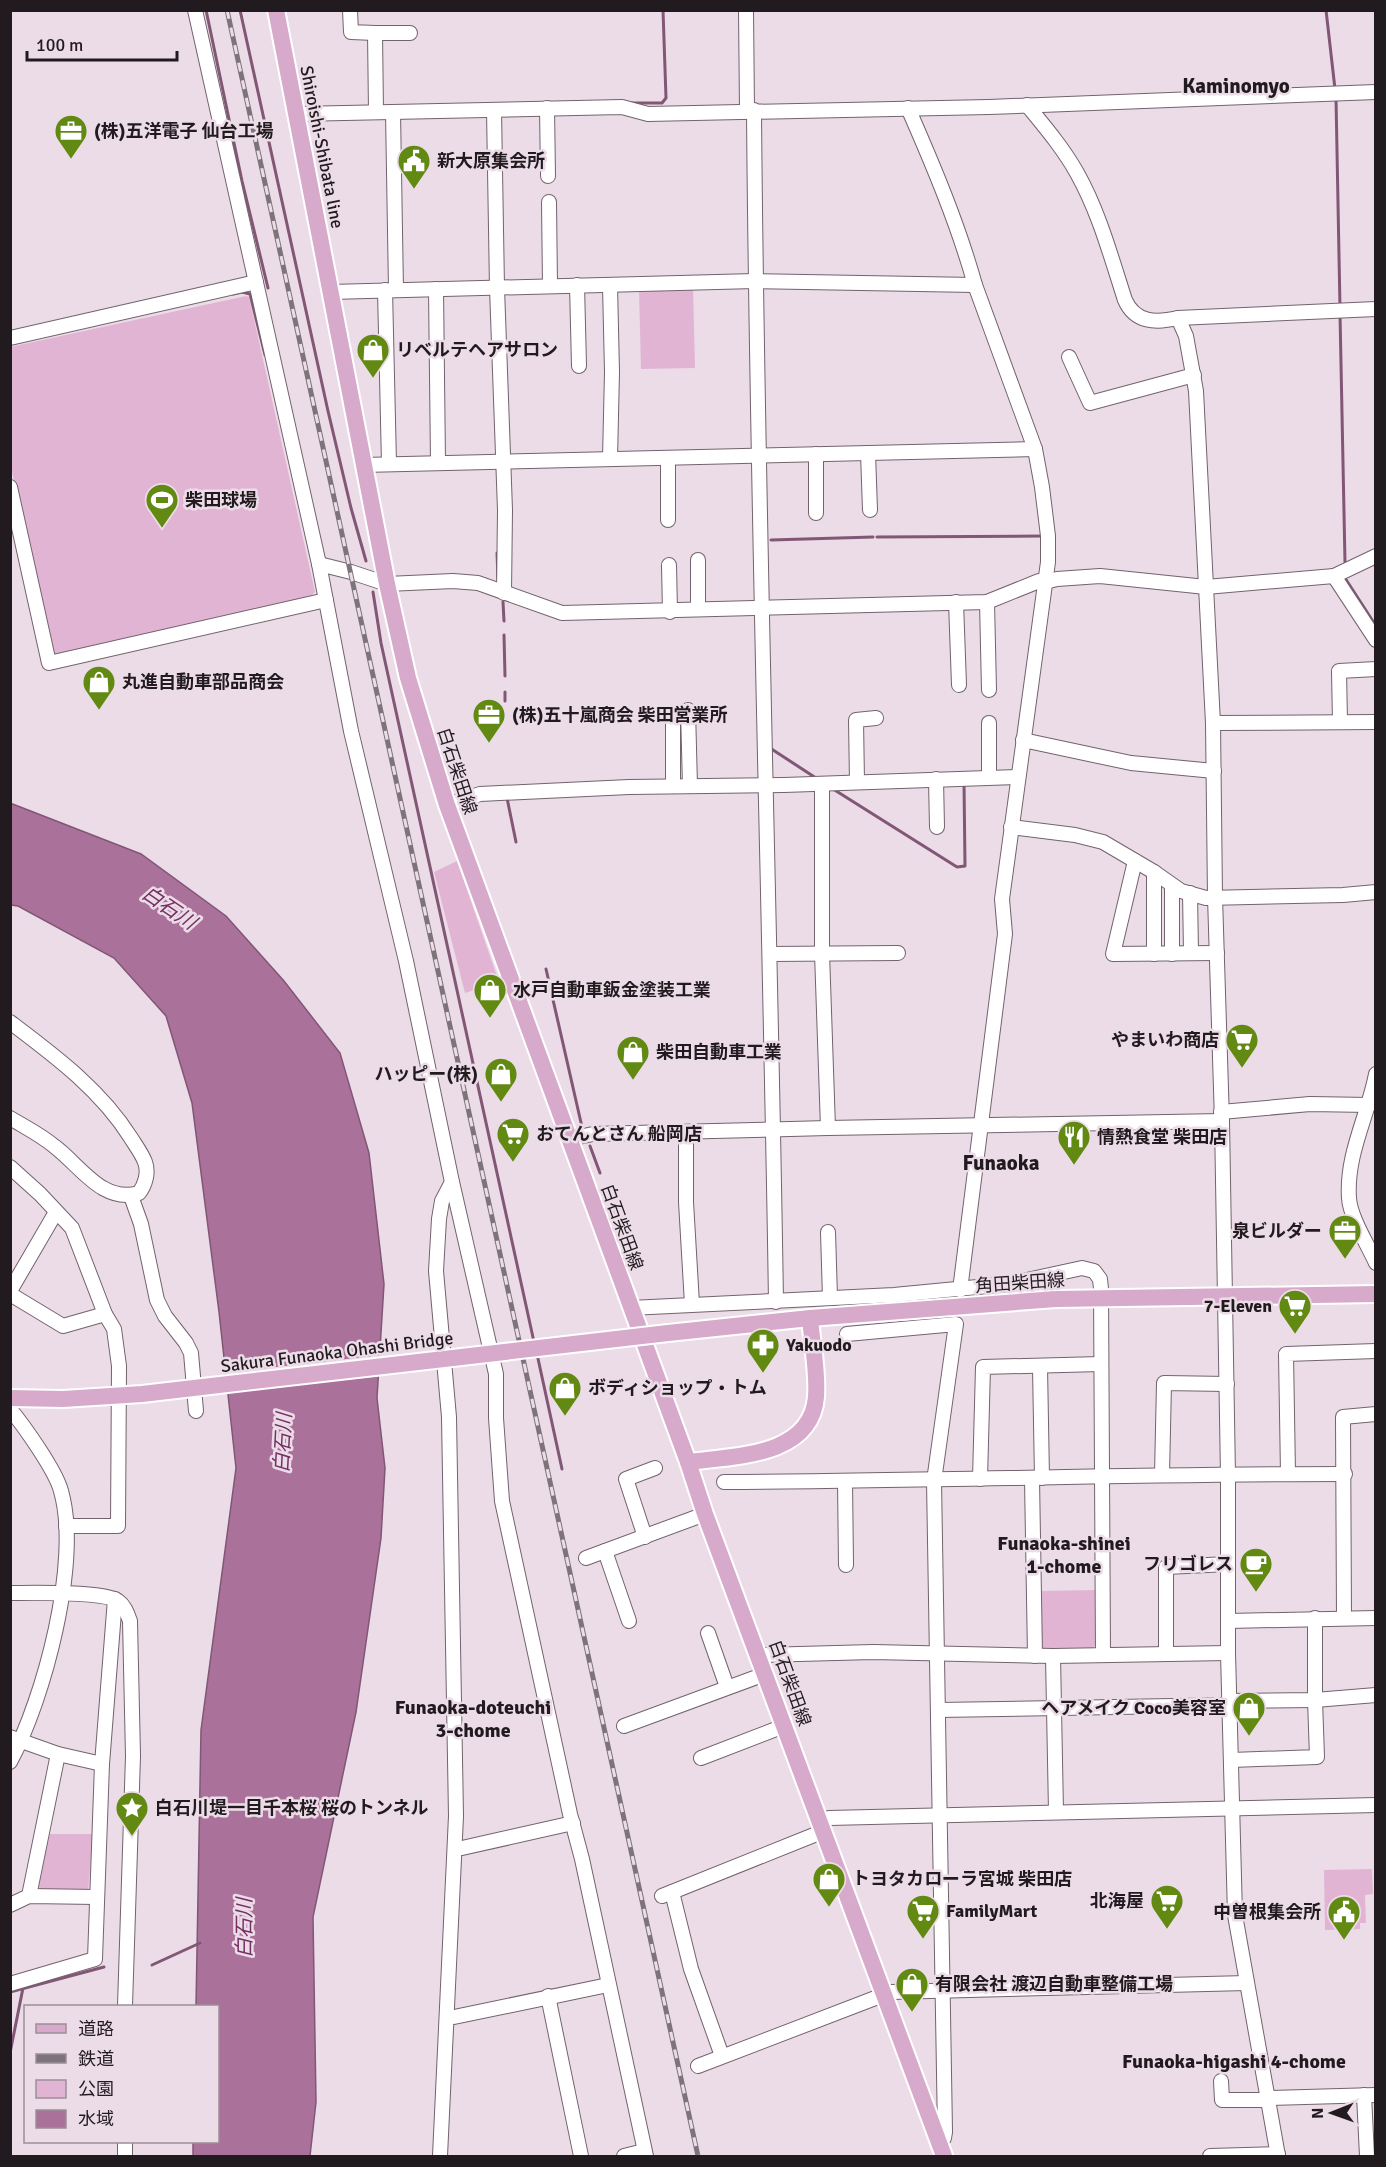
<svg xmlns="http://www.w3.org/2000/svg" width="1386" height="2167" font-family="Signika,'Noto Sans JP',sans-serif">
  <rect width="100%" height="100%" fill="#ecdce7"/>
  <g fill="#e2b4d4">
    <path d="M693,288L695,368L641,369L639,290Z"/>
    <path d="M246,296L249,297L315,592L309,598L52,657L11,467L10,347Z"/>
    <path d="M457,861L499,982L465,993L434,872Z"/>
    <path d="M1095,1590V1645L1092,1650L1045,1651L1040,1644V1591Z"/>
    <path d="M50,1834H93L88,1892H43L38,1886Z"/>
    <path d="M1372,1869L1373,1894L1365,1895L1366,1923H1360V1929L1325,1930L1324,1870Z"/>
  </g>
  <path fill="#aa719a" stroke="#815775" stroke-width="1.5" d="M10,803L141,854L226,916L284,981L340,1053L369,1153L384,1284L377,1398L385,1468L381,1538L356,1712L313,1917L316,2102L310,2156H193V2142H218V2006H196L201,1730L236,1468L219,1312L192,1103L166,1016L114,958L18,906L11,905Z"/>
  <path fill="#ecdce7" d="M382,1355L381,1376L225,1393L223,1373Z"/>
  <g fill="none" stroke-linecap="round" stroke-linejoin="round">
    <g stroke="#815775" stroke-width="3">
      <path d="M206,10L242,181L268,288"/>
      <path d="M240,10L328,411L351,508L366,561"/>
      <path d="M1326,10L1335,89"/>
      <path d="M1336,98L1340,308"/>
      <path d="M630,103H662L666,98L663,10"/>
      <path d="M233,294L242,292L250,294L265,355"/>
      <path d="M1340,314L1345,562"/>
      <path d="M877,537L1043,536"/>
      <path d="M771,540L873,537"/>
      <path d="M497,553L498,578"/>
      <path d="M1345,578L1376,626"/>
      <path d="M373,592L381,643L534,1342"/>
      <path d="M503,602L504,621"/>
      <path d="M504,635L505,676"/>
      <path d="M505,692V701"/>
      <path d="M770,748L816,778"/>
      <path d="M833,789L957,867L965,866L964,783"/>
      <path d="M507,798L516,842"/>
      <path d="M546,969L582,1127"/>
      <path d="M590,1146L600,1173"/>
      <path d="M605,1188L616,1216"/>
      <path d="M537,1354L562,1469"/>
      <path d="M152,1965L200,1943"/>
      <path d="M10,1992L104,1967"/>
      <path d="M10,2053L23,1988"/>
    </g>
    <g stroke="#72636d" stroke-width="16">
      <g id="minor">
        <path d="M195,10L319,564L351,731L406,961L452,1182L496,1374V1418L502,1501L570,1814L582,1859L646,2156"/>
        <path d="M350,10L351,32L375,33"/>
        <path d="M746,10L747,110"/>
        <path d="M1027,105C1045,127 1063,148 1077,173C1099,212 1111,257 1125,300C1135,323 1156,323 1178,318L1376,309"/>
        <path d="M547,108L548,176"/>
        <path d="M908,108C933,165 958,224 975,285L1035,449L1042,487L1048,536V562L1002,899L1005,934L960,1290"/>
        <path d="M494,110L497,288L505,510L504,593"/>
        <path d="M754,110C757,508 770,905 776,1302"/>
        <path d="M376,112L375,33H410"/>
        <path d="M393,112L396,290"/>
        <path d="M297,114L622,107L648,114L989,107L1376,92"/>
        <path d="M549,202L550,286"/>
        <path d="M577,285L579,366"/>
        <path d="M610,285L612,372L610,459"/>
        <path d="M436,289L438,463"/>
        <path d="M385,290L389,464"/>
        <path d="M330,292L755,281L975,285"/>
        <path d="M1178,318L1186,336L1196,391L1213,723L1215,897L1222,1121L1228,1476V1653L1235,1915L1278,2156"/>
        <path d="M10,338L256,282"/>
        <path d="M1069,357L1090,403L1194,375"/>
        <path d="M868,453L870,510"/>
        <path d="M816,454V513"/>
        <path d="M668,458V520"/>
        <path d="M363,465L1035,449"/>
        <path d="M10,487L49,663L326,600"/>
        <path d="M698,560V609"/>
        <path d="M319,564L351,572L387,584L453,581L478,583L562,613L987,602L1039,581L1045,582L1057,579L1100,576L1206,587L1334,576L1376,556"/>
        <path d="M669,565L670,612"/>
        <path d="M1334,576L1376,640"/>
        <path d="M956,602L959,685"/>
        <path d="M987,602L989,690"/>
        <path d="M688,710L690,786"/>
        <path d="M673,722V786"/>
        <path d="M1340,722L1339,671L1376,669"/>
        <path d="M989,723V777"/>
        <path d="M1213,723L1376,722"/>
        <path d="M1023,740L1131,763L1214,771"/>
        <path d="M936,779L937,827"/>
        <path d="M857,782L856,720L876,718"/>
        <path d="M822,784V953L828,1128"/>
        <path d="M447,805L480,794L629,787L784,785L1017,777"/>
        <path d="M1011,827L1075,835L1103,842L1154,872L1181,891L1206,898L1343,895L1376,892"/>
        <path d="M1135,861L1113,954L1217,953"/>
        <path d="M1190,893L1191,953"/>
        <path d="M770,954L898,953"/>
        <path d="M1154,954V872"/>
        <path d="M1172,954V886"/>
        <path d="M10,1022C55,1056 101,1090 131,1138C136,1146 142,1154 145,1162C149,1173 145,1185 139,1193C102,1204 80,1165 54,1146C41,1135 25,1127 10,1118"/>
        <path d="M1376,1074C1368,1116 1346,1154 1349,1198C1350,1217 1368,1245 1376,1263"/>
        <path d="M1221,1112L1310,1104L1369,1105"/>
        <path d="M686,1132V1202L692,1304"/>
        <path d="M569,1139L593,1134L828,1128L1222,1121"/>
        <path d="M10,1167L40,1194L72,1228L105,1314L114,1329L119,1366L118,1526H66"/>
        <path d="M131,1196L141,1224L157,1300L165,1316L186,1343L191,1353L196,1411"/>
        <path d="M828,1232L830,1298"/>
        <path d="M10,1291L56,1212"/>
        <path d="M10,1294L63,1326L105,1314"/>
        <path d="M630,1308L894,1295L1009,1284L1082,1268L1094,1271L1100,1279L1101,1289L1103,1654"/>
        <path d="M847,1334L956,1324L934,1481L945,2132L944,2138L939,2143"/>
        <path d="M1040,1367L1042,1478"/>
        <path d="M10,1409C24,1426 56,1471 61,1491C81,1561 44,1699 10,1762"/>
        <path d="M1288,1474L1286,1354L1376,1351"/>
        <path d="M1162,1475L1164,1383L1227,1384"/>
        <path d="M980,1479L983,1367L1101,1364"/>
        <path d="M1032,1479L1035,1656"/>
        <path d="M845,1481L846,1565"/>
        <path d="M724,1482C931,1481 1138,1474 1345,1474"/>
        <path d="M645,1537L626,1479L655,1468"/>
        <path d="M605,1551L629,1621"/>
        <path d="M586,1558L705,1514"/>
        <path d="M10,1593C32,1593 103,1591 118,1601C125,1606 127,1613 130,1621L133,1756L125,2006"/>
        <path d="M1344,1618L1343,1417L1376,1414"/>
        <path d="M1228,1621L1376,1618"/>
        <path d="M708,1633L727,1687"/>
        <path d="M1166,1654V1567L1228,1564"/>
        <path d="M759,1655L873,1652L1053,1656L1228,1653"/>
        <path d="M1053,1656L1056,1812"/>
        <path d="M1230,1701L1315,1700L1376,1695"/>
        <path d="M938,1710L1230,1705"/>
        <path d="M624,1726L765,1674"/>
        <path d="M10,1737L58,1754L102,1764"/>
        <path d="M701,1758L784,1726"/>
        <path d="M1231,1760L1317,1757L1315,1700V1618"/>
        <path d="M820,1820L829,1818L1376,1805"/>
        <path d="M462,1848L573,1823"/>
        <path d="M672,1892L691,1969L722,2056"/>
        <path d="M29,1896L58,1754"/>
        <path d="M662,1896L824,1831"/>
        <path d="M10,1905L29,1896L97,1897"/>
        <path d="M10,1984L95,1959L102,1764L115,1599"/>
        <path d="M548,1996L581,2156"/>
        <path d="M454,2017L608,1985"/>
        <path d="M698,2066L891,1992L1247,1983"/>
        <path d="M1221,2081L1222,2100H1268"/>
        <path d="M1364,2095L1367,2156"/>
        <path d="M1268,2098L1376,2095"/>
        <path d="M125,2142V2156"/>
        <path d="M440,2156L456,1816L449,1417L436,1271L439,1219L442,1201L452,1182"/>
        <path d="M624,2156L644,2151"/>
        <path d="M1210,2156L1278,2154"/>
      </g>
    </g>
    <g stroke="#fff" stroke-width="20">
      <g id="major">
        <path d="M276,10L387,584L408,678L447,805L688,1462L705,1514L944,2156"/>
        <path d="M668,1333L810,1318L1056,1299L1376,1294"/>
        <path d="M688,1462C734,1456 811,1457 816,1397C818,1371 812,1344 810,1318"/>
      </g>
    </g>
    <use href="#minor" stroke="#fff" stroke-width="14"/>
    <use href="#major" stroke="#d7aacb" stroke-width="16"/>
    <g stroke="#7d737a" stroke-width="5">
      <path id="rail" d="M227,10L698,2156"/>
    </g>
    <use href="#rail" stroke="#ecdce7" stroke-width="3" stroke-dasharray="9" stroke-linecap="butt"/>
    <g stroke="#fff" stroke-width="20" stroke-linecap="butt">
      <path id="major-bridge" d="M10,1398L63,1399L142,1394L668,1333"/>
    </g>
    <use href="#major-bridge" stroke="#d7aacb" stroke-width="16"/>
  </g>
  <defs>
    <g id="office-pin" transform="scale(1.725)"><path d="M0 17L-7.5 6A9.5 9.5 0 1 1 7.5 6Z" fill="#628912" stroke="#ecdce7"/><path d="M-6-3h4V-5.5h4V-3h4V5H-6ZM-1-4.5V-3h2v-1.5ZM-6 0V1H6V0Z" fill="#fff"/></g>
    <g id="civic-pin" transform="scale(1.725)"><path d="M0 17L-7.5 6A9.5 9.5 0 1 1 7.5 6Z" fill="#628912" stroke="#ecdce7"/><path d="M-.6-6.5H3V-4.5H.6V-3L4-1V1h2V6H-6V1h2V-1L-.6-3ZM-1.2 2.5V6h2.4V2.5Z" fill="#fff"/></g>
    <g id="shop-pin" transform="scale(1.725)"><path d="M0 17L-7.5 6A9.5 9.5 0 1 1 7.5 6Z" fill="#628912" stroke="#ecdce7"/><path d="M-5-2.5h2.3a2.7 3.5 0 0 1 5.4 0H5L5.5 6h-11ZM-1.5-2.5h3a1.5 2.3 0 0 0-3 0Z" fill="#fff"/></g>
    <g id="stadium-pin" transform="scale(1.725)"><path d="M0 17L-7.5 6A9.5 9.5 0 1 1 7.5 6Z" fill="#628912" stroke="#ecdce7"/><path d="M0-5a6.5 5 0 1 0 0 10a6.5 5 0 1 0 0-10ZM-3.5-1.8h7v3.6h-7Z" fill="#fff"/></g>
    <g id="supermarket-pin" transform="scale(1.725)"><path d="M0 17L-7.5 6A9.5 9.5 0 1 1 7.5 6Z" fill="#628912" stroke="#ecdce7"/><path d="M-6-5.5h2.5l.6 2H6L4.5 2H-2.5L-4.4-4H-6ZM-1.5 3.2a1.3 1.3 0 1 0 .1 0ZM3 3.2a1.3 1.3 0 1 0 .1 0Z" fill="#fff"/></g>
    <g id="restaurant-pin" transform="scale(1.725)"><path d="M0 17L-7.5 6A9.5 9.5 0 1 1 7.5 6Z" fill="#628912" stroke="#ecdce7"/><path d="M-5-6h1v4h1v-4h1v4h1v-4h1v5L-1.5 .5V6h-2V.5L-5-1ZM5-6V6H3V1.5H1.5Q1.5-4 5-6Z" fill="#fff"/></g>
    <g id="pharmacy-pin" transform="scale(1.725)"><path d="M0 17L-7.5 6A9.5 9.5 0 1 1 7.5 6Z" fill="#628912" stroke="#ecdce7"/><path d="M-2-6h4v4h4v4h-4v4h-4v-4h-4v-4h4Z" fill="#fff"/></g>
    <g id="cafe-pin" transform="scale(1.725)"><path d="M0 17L-7.5 6A9.5 9.5 0 1 1 7.5 6Z" fill="#628912" stroke="#ecdce7"/><path d="M-5.5-4.5H6V0H3Q3 3.5 0 3.5H-2.5Q-5.5 3.5-5.5 0ZM3-3.2v2h1.7v-2ZM-6 4.5H4V6H-6Z" fill="#fff"/></g>
    <g id="sight-pin" transform="scale(1.725)"><path d="M0 17L-7.5 6A9.5 9.5 0 1 1 7.5 6Z" fill="#628912" stroke="#ecdce7"/><path d="M0-6L1.8-2.2L6-1.7L2.9 1.2L3.7 5.4L0 3.3L-3.7 5.4L-2.9 1.2L-6-1.7L-1.8-2.2Z" fill="#fff"/></g>
  </defs>
  <g fill-rule="evenodd">
    <use href="#office-pin" x="71" y="131"/>
    <use href="#civic-pin" x="414" y="161"/>
    <use href="#shop-pin" x="373" y="350"/>
    <use href="#stadium-pin" x="162" y="500"/>
    <use href="#shop-pin" x="99" y="682"/>
    <use href="#office-pin" x="489" y="715"/>
    <use href="#shop-pin" x="490" y="990"/>
    <use href="#supermarket-pin" x="1242" y="1040"/>
    <use href="#shop-pin" x="633" y="1052"/>
    <use href="#shop-pin" x="501" y="1074"/>
    <use href="#supermarket-pin" x="513" y="1134"/>
    <use href="#restaurant-pin" x="1074" y="1137"/>
    <use href="#office-pin" x="1345" y="1231"/>
    <use href="#supermarket-pin" x="1295" y="1306"/>
    <use href="#pharmacy-pin" x="763" y="1345"/>
    <use href="#shop-pin" x="565" y="1388"/>
    <use href="#cafe-pin" x="1256" y="1564"/>
    <use href="#shop-pin" x="1249" y="1708"/>
    <use href="#sight-pin" x="132" y="1808"/>
    <use href="#shop-pin" x="829" y="1879"/>
    <use href="#supermarket-pin" x="1167" y="1901"/>
    <use href="#supermarket-pin" x="923" y="1911"/>
    <use href="#civic-pin" x="1344" y="1912"/>
    <use href="#shop-pin" x="912" y="1984"/>
  </g>
  <g text-anchor="middle" dominant-baseline="central" stroke-width="5" stroke-linejoin="round" paint-order="stroke">
    <g font-size="18" font-weight="bold" fill="#211b1f" stroke="#ecdce7" text-anchor="start">
      <text x="94" y="131">(株)五洋電子 仙台工場</text>
      <text x="437" y="161">新大原集会所</text>
      <text x="396" y="350">リベルテヘアサロン</text>
      <text x="185" y="500">柴田球場</text>
      <text x="122" y="682">丸進自動車部品商会</text>
      <text x="512" y="715">(株)五十嵐商会 柴田営業所</text>
      <text x="513" y="990">水戸自動車鈑金塗装工業</text>
      <text x="1219" y="1040" text-anchor="end">やまいわ商店</text>
      <text x="656" y="1052">柴田自動車工業</text>
      <text x="478" y="1074" text-anchor="end">ハッピー(株)</text>
      <text x="536" y="1134">おてんとさん 船岡店</text>
      <text x="1097" y="1137">情熱食堂 柴田店</text>
      <text x="1322" y="1231" text-anchor="end">泉ビルダー</text>
      <text x="1272" y="1306" text-anchor="end">7-Eleven</text>
      <text x="786" y="1345">Yakuodo</text>
      <text x="588" y="1388">ボディショップ・トム</text>
      <text x="1233" y="1564" text-anchor="end">フリゴレス</text>
      <text x="1226" y="1708" text-anchor="end">ヘアメイク Coco美容室</text>
      <text x="155" y="1808">白石川堤一目千本桜 桜のトンネル</text>
      <text x="852" y="1879">トヨタカローラ宮城 柴田店</text>
      <text x="1144" y="1901" text-anchor="end">北海屋</text>
      <text x="946" y="1911">FamilyMart</text>
      <text x="1321" y="1912" text-anchor="end">中曽根集会所</text>
      <text x="935" y="1984">有限会社 渡辺自動車整備工場</text>
    </g>
    <g font-size="18" fill="#211b1f" stroke="#ecdce7">
      <text transform="translate(322 147) rotate(79)">Shiroishi-Shibata line</text>
      <text transform="translate(457 771) rotate(72)">白石柴田線</text>
      <text transform="translate(622 1227) rotate(70)">白石柴田線</text>
      <text transform="translate(1020 1283) rotate(-4)">角田柴田線</text>
      <text transform="translate(337 1352) rotate(-7)">Sakura Funaoka Ohashi Bridge</text>
      <text transform="translate(790 1683) rotate(70)">白石柴田線</text>
    </g>
    <g font-size="20" font-style="italic" fill="#752f65" stroke="#ecdce7">
      <text transform="translate(169 908) rotate(34)">白石川</text>
      <text transform="translate(283 1443) rotate(-87)">白石川</text>
      <text transform="translate(244 1928) rotate(-90)">白石川</text>
    </g>
    <g font-size="20" font-weight="bold" fill="#211b1f" stroke="#ecdce7">
      <text x="1064" y="1543">Funaoka-shinei<tspan x="1064" dy="23">1-chome</tspan></text>
      <text x="473" y="1707">Funaoka-doteuchi<tspan x="473" dy="23">3-chome</tspan></text>
      <text x="1234" y="2061">Funaoka-higashi 4-chome</text>
    </g>
    <g font-size="21" font-weight="bold" fill="#211b1f" stroke="#ecdce7">
      <text x="1236" y="86">Kaminomyo</text>
      <text x="1001" y="1163">Funaoka</text>
    </g>
  </g>
  <rect width="1386" height="2167" fill="none" stroke="#211b1f" stroke-width="24"/>
  <rect x="24" y="2005" width="195" height="138" fill="#ecdce7" stroke="#9b8f97" stroke-width="1.5"/>
  <rect x="36" y="2024" width="30" height="9" fill="#d7aacb" stroke="#9b8f97" stroke-width="1.5"/>
  <text x="78" y="2035" font-size="18" fill="#211b1f">道路</text>
  <rect x="36" y="2054" width="30" height="9" fill="#7d737a" stroke="#9b8f97" stroke-width="1.5"/>
  <text x="78" y="2065" font-size="18" fill="#211b1f">鉄道</text>
  <rect x="36" y="2080" width="30" height="18" fill="#e2b4d4" stroke="#9b8f97" stroke-width="1.5"/>
  <text x="78" y="2095" font-size="18" fill="#211b1f">公園</text>
  <rect x="36" y="2110" width="30" height="18" fill="#aa719a" stroke="#9b8f97" stroke-width="1.5"/>
  <text x="78" y="2125" font-size="18" fill="#211b1f">水域</text>
  <g transform="translate(1332 2113) rotate(269)" stroke="#ecdce7" stroke-width="4.5" paint-order="stroke">
  <path d="M0-4.5L10 22L0 15L-10 22Z" fill="#211b1f"/>
  <text y="-9" font-size="16" font-weight="bold" text-anchor="middle" fill="#211b1f">N</text>
  </g>
  <path d="M27 51v9h150v-9" fill="none" stroke="#211b1f" stroke-width="3"/>
  <text x="36" y="51" font-size="18" fill="#211b1f" stroke="#ecdce7" stroke-width="4.5" paint-order="stroke">100 m</text>
</svg>
